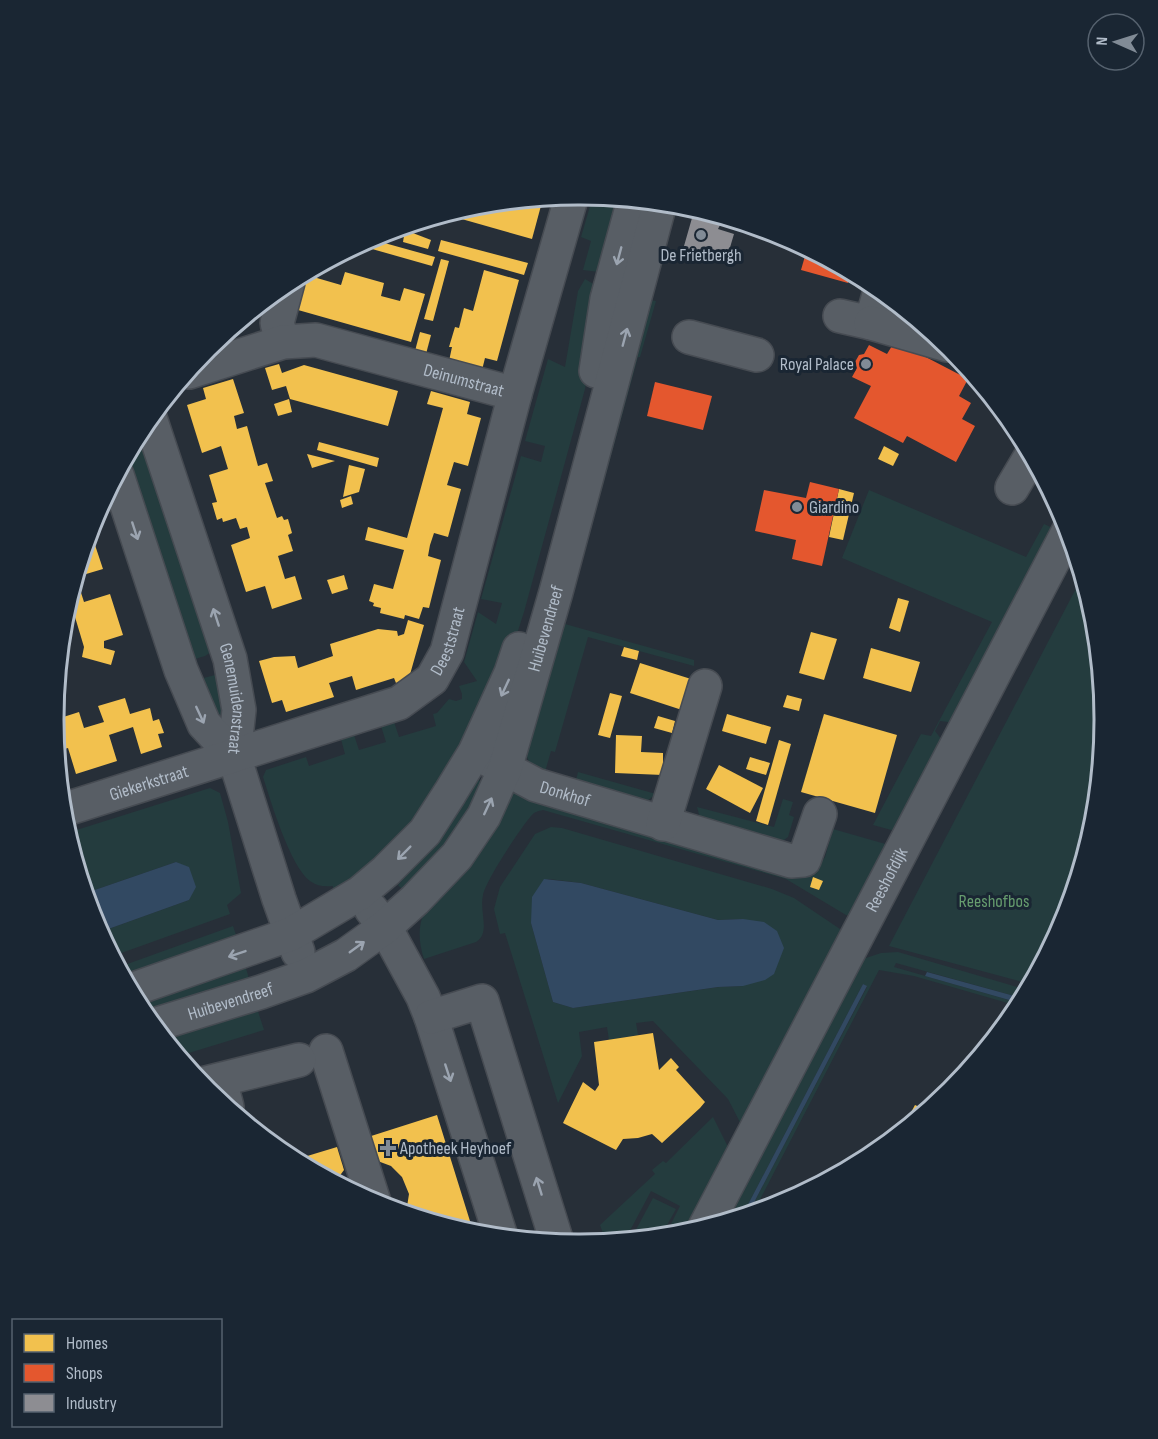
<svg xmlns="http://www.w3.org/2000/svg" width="1158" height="1439" font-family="'Sofia Sans Condensed',sans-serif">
  <rect width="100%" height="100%" fill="#272f38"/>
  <g fill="#243c3e" fill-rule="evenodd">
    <path d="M593,196L616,198L614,214L599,272L583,270L591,241L581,237Z"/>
    <path d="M585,279L595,285L591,353L585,389L524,612L508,662L419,821L333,896V886C324,887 317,886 310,881C290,866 271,802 263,777L266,770L306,757L309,766L345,754L341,739L354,735L359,750L386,742L381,726L394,722L399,737L436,726L433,714L437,713L449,699L456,701L462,699V694L459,686L477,681L464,662L478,612L496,624L502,603L481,599L521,456L541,462L545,446L525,441L548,359L565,367L578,291Z"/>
    <path d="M650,300L656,301L640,357H638L565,624L694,660V666L588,637L555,752L551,751L543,779L536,775L525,753Z"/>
    <path d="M143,428L211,652L205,656L195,659L121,467Z"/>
    <path d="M869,490L1026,557L1044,524L1057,530L956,723L940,721L935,731L945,744L895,831L873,825L921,734L931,736L992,622L842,558Z"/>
    <path d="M1082,577L1094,617L1104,720L1094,822L1064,921L1030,984L889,946Z"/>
    <path d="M215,675L219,676L226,684L222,717L219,719L200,679Z"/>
    <path d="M578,772L656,794L647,801L574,788Z"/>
    <path d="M468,776L488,784L470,817L406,893L398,885L438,840Z"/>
    <path d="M210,788L220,793L228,822L241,893L227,905L230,914L113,956L100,932L189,900L194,885L189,869L176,862L86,893L67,833Z"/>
    <path d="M515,793L816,869L825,857L833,829L889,845L850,915H846L786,879L543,810C538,811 534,812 531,816C520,829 486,880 483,895C479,912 491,933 476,942L424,959C419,944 417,926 425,911L507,796Z"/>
    <path d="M783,799L793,802L789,815L794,817L788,837L780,843L700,818L697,807L774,827Z"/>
    <path d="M551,827L562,828L772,889L794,898L840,929L841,933L744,1130L728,1099L653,1021L636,1023L638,1035L609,1040L607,1027L579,1032L582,1056L558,1103L505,933L500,934L494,909L500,887L535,834ZM549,879L581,883L718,920L743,919V986L719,987L573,1008L553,1002L531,923L544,880Z"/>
    <path d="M233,926L236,935L230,940L124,977L119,967Z"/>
    <path d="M898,952L1027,990L1022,998L896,963L894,967L1020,1003L1018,1006L914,976L879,970L753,1213L748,1214L867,987L863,984L742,1216L719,1223L860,960L881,953Z"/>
    <path d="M245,965L250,982L146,1016L136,999Z"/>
    <path d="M255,1002L264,1030L179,1056L159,1031Z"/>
    <path d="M713,1117L732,1155L692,1231L665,1236L680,1206L651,1191L625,1240L606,1242L600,1225L655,1174L652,1170L663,1161L666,1163Z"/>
    <path d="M653,1198L676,1209L661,1236L631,1239Z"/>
  </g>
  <g fill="#324962">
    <path d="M176,862L189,867L196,887L189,900L100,932L94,920L86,893Z"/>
    <path d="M544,879L581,883L718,920L743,919L764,922L777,931L784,948L774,974L765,980L743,986L718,987L573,1008L553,1002L531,923L532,897Z"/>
    <path d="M927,972L1022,998L1020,1003L925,976Z"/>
    <path d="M863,984L867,986L748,1214L742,1216Z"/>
  </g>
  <g fill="#f2c14e">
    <path d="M533,199L542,202L532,239L444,214L477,205Z"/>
    <path d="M405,230L431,240L428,249L403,242Z"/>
    <path d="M370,239L435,257L432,266L358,245Z"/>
    <path d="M441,240L528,263L524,275L438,251Z"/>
    <path d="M441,259L449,261L433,321L424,319Z"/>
    <path d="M484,270L519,280L497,361L485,358L482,370L449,361L452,347H449L455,327L459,328L464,308L473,311Z"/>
    <path d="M345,272L384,283L381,296L400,301L404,288L425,294L411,342L291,308L299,277L303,274L341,285Z"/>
    <path d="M420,332L431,335L426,354L415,351Z"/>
    <path d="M279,364L282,373L304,365L398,391L388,426L290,399L286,386L272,390L265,368Z"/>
    <path d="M233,379L244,413L234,416L237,429L247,426L258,466L267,463L273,481L265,483L277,518L282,516L284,520L288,519L292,533L288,535L293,551L278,556L285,579L295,576L302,599L272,609L265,586L246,592L231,545L250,538L247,527L240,529L236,518L223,522L222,518L217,520L212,503L217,502L209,475L228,469L221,446L202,453L187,405L206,399L203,388Z"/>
    <path d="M431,391L470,402L467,414L481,418L468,466L454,462L447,485L461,489L448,537L434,533L430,545L428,556L441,560L429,608L423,607L419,619L405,615L404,619L380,613L381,608L373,606L374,603L369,601L374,584L393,589L404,550L365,540L368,527L407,538L443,408L427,404Z"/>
    <path d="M289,399L292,412L278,416L274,404Z"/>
    <path d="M319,442L379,458L377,467L317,450Z"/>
    <path d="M884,446L899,454L893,466L878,459Z"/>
    <path d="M307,454L335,461L312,468Z"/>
    <path d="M349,465L365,469L359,492L343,497Z"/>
    <path d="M839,489L854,493L843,540L829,537Z"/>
    <path d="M351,496L353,504L342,508L340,500Z"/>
    <path d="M90,530L103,569L76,577L84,602L110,594L123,635L104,641V648L115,651L111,665L82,657L84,647L72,607L67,609Z"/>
    <path d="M344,575L348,589L332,594L327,580Z"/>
    <path d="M898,598L909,601L900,632L889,628Z"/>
    <path d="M408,620L424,625L409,678L396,683L394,678L356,690L352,676L329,683L334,697L286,712L282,700L272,703L259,661L274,657L295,656L298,668L333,656L330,644L378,629L397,631L398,636L404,634Z"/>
    <path d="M811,632L837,639L824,680L799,673Z"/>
    <path d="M624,647L639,651L637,660L621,656Z"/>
    <path d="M871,648L920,662L911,692L863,678Z"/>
    <path d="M640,663L691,679L682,710L630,693Z"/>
    <path d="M610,693L622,696L610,738L598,735Z"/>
    <path d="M787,695L802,699L799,711L783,707Z"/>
    <path d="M125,698L130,714L150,708L153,721L159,719L164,733L158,734L162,747L141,754L133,727L109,735L117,761L76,774L68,748L57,751L54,720L79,712L84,728L104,722L98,706Z"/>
    <path d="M727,714L771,727L766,744L722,731Z"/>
    <path d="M824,714L897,735L875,813L801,792Z"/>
    <path d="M658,716L675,721L672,733L654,728Z"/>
    <path d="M616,735L642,736L641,752L663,753V775L615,773Z"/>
    <path d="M779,740L791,744L768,825L756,821Z"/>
    <path d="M750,757L770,763L766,775L746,769Z"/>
    <path d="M719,765L763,788L750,813L706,789Z"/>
    <path d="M813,877L823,881L819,890L810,887Z"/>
    <path d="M653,1033L659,1070L671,1058L679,1067L676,1070L705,1102L700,1108L662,1143L652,1134L638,1138L623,1139L616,1150L563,1123L583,1082L595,1091L599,1085L594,1042Z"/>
    <path d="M915,1105L926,1110L901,1131Z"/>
    <path d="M437,1115L474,1234L406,1213L409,1194L402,1177L391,1166L375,1160L368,1137Z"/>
    <path d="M337,1147L344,1170L335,1182L294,1160Z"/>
  </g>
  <g fill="#e4572e">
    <path d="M807,249L851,273L848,283L801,270Z"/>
    <path d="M895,341L968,379L959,396L971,403L962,419L975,426L956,462L907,436L903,443L854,418L871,386L852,377L857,368L855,362L859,355L864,354L869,345L887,354Z"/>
    <path d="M655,382L712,396L703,430L647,416Z"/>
    <path d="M810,482L839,489L822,566L792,559L796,540L755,531L764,490L806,498Z"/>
  </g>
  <path fill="#8d8d92" d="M692,218L720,225L718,229L734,234L726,261L710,256V261L682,253Z"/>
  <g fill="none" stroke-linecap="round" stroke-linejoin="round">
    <g stroke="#464b52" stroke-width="36">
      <g id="minor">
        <path d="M840,316L871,323L880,291"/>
        <path d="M871,323L947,345"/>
        <path d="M689,337L757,355"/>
        <path d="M283,342L277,323L288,282"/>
        <path d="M596,371L607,299L634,200"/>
        <path id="s1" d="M189,372L283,342L316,340L515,394"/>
        <path id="s2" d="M150,418L230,659L239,710L234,756"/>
        <path d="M117,475L181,670L204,724L234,756L279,899L298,952"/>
        <path d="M1012,488L1031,456"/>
        <path id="s3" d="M485,758L536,785L791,861L804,860L820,814"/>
        <path id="s4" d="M63,810L399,703L432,679L447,652L515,394L572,195"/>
        <path d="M663,824L705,686"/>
        <path d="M371,909L385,927L423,997L431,1017L501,1237"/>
        <path d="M131,990L291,934L360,893L386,871L425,832L450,793L475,752L511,673L519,649"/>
        <path d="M431,1017L482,1001L557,1242"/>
        <path id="s5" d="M154,1025L261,992L306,976L346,955L385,927L415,900L457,856L484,816L505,769L556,592L660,203"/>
        <path d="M326,1051L374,1202"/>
        <path d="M220,1080L227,1107"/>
        <path d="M202,1084L299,1060"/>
        <path id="s6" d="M705,1227L1068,532"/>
      </g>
    </g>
    <use href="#minor" stroke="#585e65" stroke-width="33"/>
  </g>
  <defs><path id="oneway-shaft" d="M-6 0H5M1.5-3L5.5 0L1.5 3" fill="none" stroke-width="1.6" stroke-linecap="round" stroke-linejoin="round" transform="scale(1.5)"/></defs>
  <g stroke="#9ba4b0">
    <use href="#oneway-shaft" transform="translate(619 256) rotate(105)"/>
    <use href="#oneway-shaft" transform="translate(625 337) rotate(-75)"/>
    <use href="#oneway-shaft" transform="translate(135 531) rotate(72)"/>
    <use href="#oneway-shaft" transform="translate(216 617) rotate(-108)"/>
    <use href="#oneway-shaft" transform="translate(505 688) rotate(115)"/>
    <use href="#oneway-shaft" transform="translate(200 715) rotate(65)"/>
    <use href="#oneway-shaft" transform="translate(488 806) rotate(-65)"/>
    <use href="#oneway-shaft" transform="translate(404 853) rotate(135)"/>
    <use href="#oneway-shaft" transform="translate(357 947) rotate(-36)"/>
    <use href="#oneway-shaft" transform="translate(237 954) rotate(161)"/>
    <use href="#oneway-shaft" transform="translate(448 1073) rotate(72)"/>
    <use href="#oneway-shaft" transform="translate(539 1186) rotate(-107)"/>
  </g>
  <g fill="#818b96" stroke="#1a2633" stroke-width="2">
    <circle cx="701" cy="235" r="6"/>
    <circle cx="866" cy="364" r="6"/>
    <circle cx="797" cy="507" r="6"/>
    <path d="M385 1139h6v6h6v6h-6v6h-6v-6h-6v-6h6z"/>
  </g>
  <g text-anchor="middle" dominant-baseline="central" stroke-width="6" stroke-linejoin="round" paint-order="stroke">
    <g font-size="18" fill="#b1bcc9" stroke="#1a2633" text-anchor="start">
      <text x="701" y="255" text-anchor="middle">De Frietbergh</text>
      <text x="854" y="364" text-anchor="end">Royal Palace</text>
      <text x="809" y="507">Giardino</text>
      <text x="400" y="1148">Apotheek Heyhoef</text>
    </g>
    <g font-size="18" fill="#b1bcc9" stroke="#1a2633">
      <text stroke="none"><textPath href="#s1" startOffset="285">Deinumstraat</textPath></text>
      <text stroke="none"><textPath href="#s5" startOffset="600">Huibevendreef</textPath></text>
      <text stroke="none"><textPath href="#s4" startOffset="435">Deeststraat</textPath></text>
      <text stroke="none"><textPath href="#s2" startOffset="294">Genemuidenstraat</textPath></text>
      <text stroke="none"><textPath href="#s4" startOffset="90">Giekerkstraat</textPath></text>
      <text stroke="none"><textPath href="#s3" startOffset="88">Donkhof</textPath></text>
      <text stroke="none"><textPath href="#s6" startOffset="392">Reeshofdijk</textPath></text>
      <text stroke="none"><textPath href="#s5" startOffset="80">Huibevendreef</textPath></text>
    </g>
    <g font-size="18" fill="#669c6e" stroke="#1a2633">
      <text x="994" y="901">Reeshofbos</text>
    </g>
  </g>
  <path d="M0 0H1158V1439H0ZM578 205H580A514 514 0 0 1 1094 719V720A514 514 0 0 1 580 1234H578A514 514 0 0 1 64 720V719A514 514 0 0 1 578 205Z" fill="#1a2633" fill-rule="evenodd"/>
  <path fill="none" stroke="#b1bcc9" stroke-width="3" d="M578 205H580A514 514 0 0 1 1094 719V720A514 514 0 0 1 580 1234H578A514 514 0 0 1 64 720V719A514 514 0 0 1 578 205Z"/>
  <rect x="12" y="1319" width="210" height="108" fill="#1a2633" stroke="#56626f" stroke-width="1.5"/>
  <rect x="24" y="1334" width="30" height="18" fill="#f2c14e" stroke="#56626f" stroke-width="1.5"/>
  <text x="66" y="1349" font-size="18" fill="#b1bcc9">Homes</text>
  <rect x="24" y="1364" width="30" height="18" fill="#e4572e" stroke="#56626f" stroke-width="1.5"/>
  <text x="66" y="1379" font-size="18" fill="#b1bcc9">Shops</text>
  <rect x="24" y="1394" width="30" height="18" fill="#8d8d92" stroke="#56626f" stroke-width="1.5"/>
  <text x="66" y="1409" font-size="18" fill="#b1bcc9">Industry</text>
  <g transform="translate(1116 42) rotate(273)"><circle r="28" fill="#1a2633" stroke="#56626f" stroke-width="1.5"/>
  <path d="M0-4.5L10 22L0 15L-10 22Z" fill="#818b96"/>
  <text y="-9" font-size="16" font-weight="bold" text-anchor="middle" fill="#b1bcc9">N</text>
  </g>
</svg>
